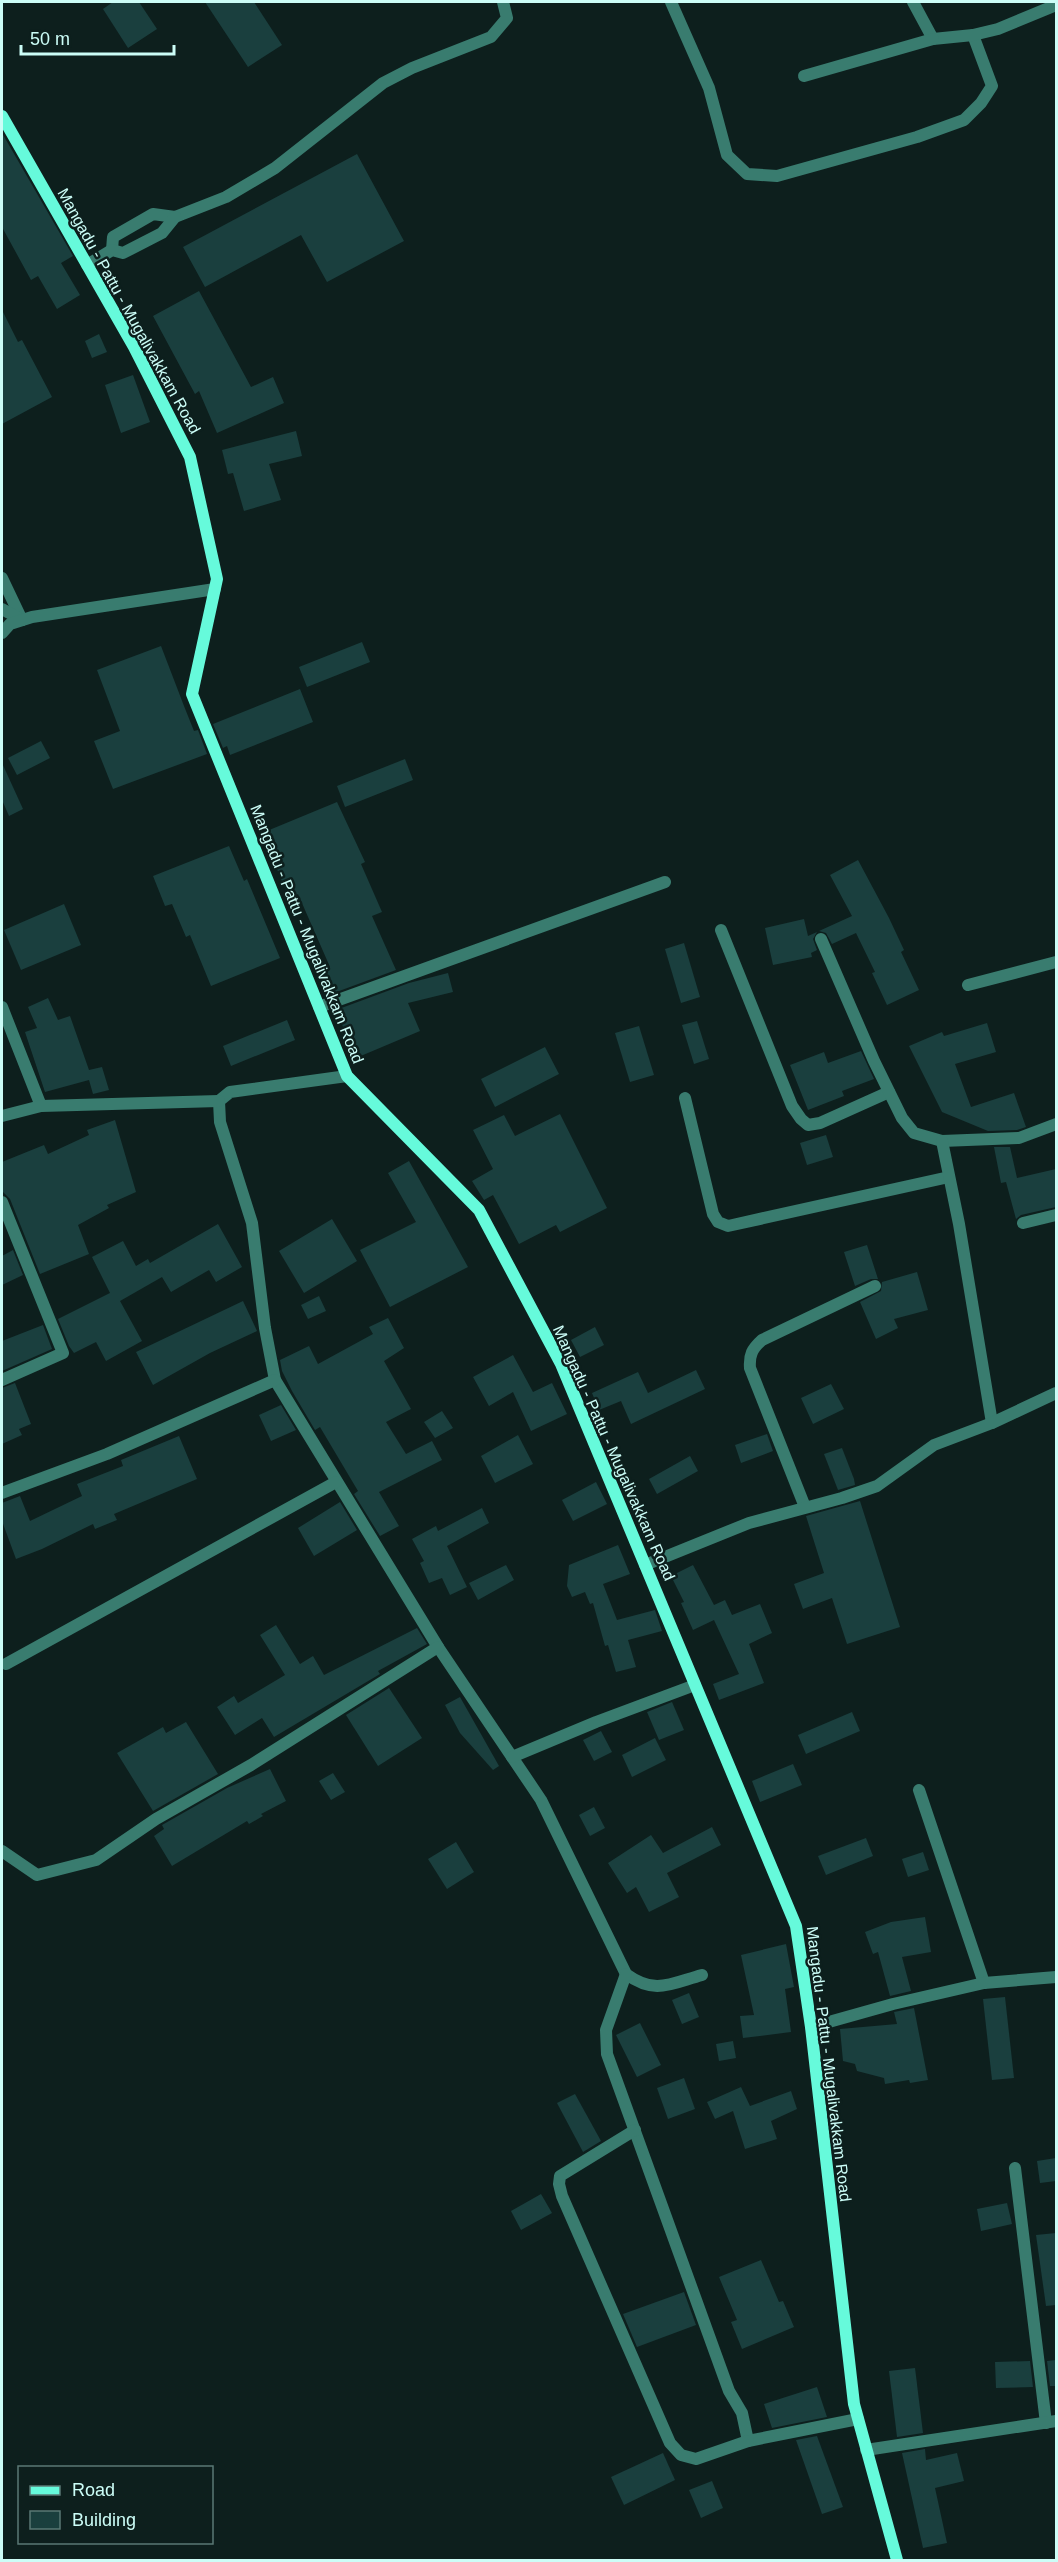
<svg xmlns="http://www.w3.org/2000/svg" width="1058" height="2562" font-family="Arial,sans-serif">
  <rect width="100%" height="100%" fill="#0d1f1d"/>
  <g fill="#1a3f3e">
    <path d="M113,2H139L157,29L128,48L103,9Z"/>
    <path d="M205,2H254L282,45L248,67Z"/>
    <path d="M2,133L73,256L61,263L80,295L57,309L38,276L31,280L2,227Z"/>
    <path d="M357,154L404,241L327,282L301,235L205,287L183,247Z"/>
    <path d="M199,291L251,387L273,377L284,403L217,433L199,391L195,394L153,316Z"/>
    <path d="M2,310L18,342L22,340L52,397L2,424Z"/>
    <path d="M99,334L107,352L92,358L85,341Z"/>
    <path d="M133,375L150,422L121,433L105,385Z"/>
    <path d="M296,431L302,456L269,464L281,500L244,511L233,473L228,474L222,450Z"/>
    <path d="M362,642L370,662L307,687L299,667Z"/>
    <path d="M161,646L184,706L194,731L198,730L207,754L113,789L94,741L120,731L97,670Z"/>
    <path d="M300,689L313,722L230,755L227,746L223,748L213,724Z"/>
    <path d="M41,741L50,758L17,775L8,758Z"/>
    <path d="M405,759L413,780L345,807L337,786Z"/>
    <path d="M2,763L23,809L9,816L2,800Z"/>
    <path d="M337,802L365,862L361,864L382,912L372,916L396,970L331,994L321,971L330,967L298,894L289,898L262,833Z"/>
    <path d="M229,846L244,881L247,879L280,958L211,986L190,935L186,937L172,904L165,906L153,876Z"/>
    <path d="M858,860L889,918L904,950L901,952L919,990L887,1005L872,973L875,972L856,933L832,944L826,933L819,931L852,916L830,875Z"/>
    <path d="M64,904L81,945L21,970L4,930Z"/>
    <path d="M804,919L808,936L817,932L813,939L817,950L811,953L812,957L773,965L765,928Z"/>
    <path d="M684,943L700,997L681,1003L665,949Z"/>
    <path d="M448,973L453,992L408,1003L420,1031L356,1058L336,1010L409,983Z"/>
    <path d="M48,998L58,1020L70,1016L89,1070L102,1067L109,1090L93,1094L89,1080L45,1092L25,1032L37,1028L28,1007Z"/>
    <path d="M287,1020L295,1040L231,1066L223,1046Z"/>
    <path d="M697,1021L709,1059L694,1064L682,1025Z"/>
    <path d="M987,1023L996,1052L955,1064L971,1107L1014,1093L1026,1127L1017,1130L988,1131L942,1112L909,1046L942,1032L944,1036Z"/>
    <path d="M639,1026L654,1075L630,1082L615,1033Z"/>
    <path d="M545,1047L559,1074L495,1107L481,1079Z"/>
    <path d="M861,1051L874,1079L842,1091L844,1096L808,1110L790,1065L824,1052L828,1063Z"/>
    <path d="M560,1114L607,1208L560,1232L556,1225L519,1244L493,1195L484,1200L472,1181L493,1169L473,1130L504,1115L515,1136Z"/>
    <path d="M115,1120L136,1192L107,1205L109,1208L78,1225L89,1254L40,1274L10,1199L2,1191V1162L44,1145L48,1154L89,1135L87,1130Z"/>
    <path d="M826,1135L833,1157L807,1165L800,1143Z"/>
    <path d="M994,1147H1010L1017,1178L1056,1169V1207L1021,1215L1016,1219L1006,1182L1001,1183Z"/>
    <path d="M409,1161L468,1267L390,1307L360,1250L416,1222L388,1173Z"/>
    <path d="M332,1219L357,1261L304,1293L279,1251Z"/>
    <path d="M218,1224L242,1267L216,1282L209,1270L171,1292L162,1277L120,1301L142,1341L106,1361L96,1342L74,1353L69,1346L58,1319L110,1293L92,1257L123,1241L136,1266L148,1259L150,1263Z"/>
    <path d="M867,1245L878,1279H871L855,1286L844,1252Z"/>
    <path d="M13,1250L23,1275L2,1285V1256Z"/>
    <path d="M917,1272L928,1310L894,1319L898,1328L876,1339L860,1302L881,1291L882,1282Z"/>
    <path d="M319,1296L326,1311L308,1319L301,1305Z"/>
    <path d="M243,1301L257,1331L210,1353L153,1385L136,1352Z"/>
    <path d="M388,1318L404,1348L384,1361L411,1409L386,1422L406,1454L432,1441L442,1460L379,1492L399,1526L380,1536L354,1494L358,1491L320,1427L315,1430L292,1391L282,1371L280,1360L309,1346L318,1364L373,1334L369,1327Z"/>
    <path d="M43,1325L52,1349L2,1371V1341Z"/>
    <path d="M595,1327L604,1345L580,1357L571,1340Z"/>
    <path d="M513,1355L533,1392L552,1383L567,1414L531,1431L513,1392L489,1406L473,1377Z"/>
    <path d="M696,1370L705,1389L631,1424L621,1401L599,1410L592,1393L638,1372L648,1393Z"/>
    <path d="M15,1383L31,1424L19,1429L22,1435L2,1444V1388Z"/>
    <path d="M831,1384L844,1409L813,1424L801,1398Z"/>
    <path d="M281,1405L296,1430L271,1441L259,1415Z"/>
    <path d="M442,1411L453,1428L435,1438L424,1422Z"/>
    <path d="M767,1434L773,1451L741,1463L735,1445Z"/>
    <path d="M518,1435L533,1464L495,1483L481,1456Z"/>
    <path d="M179,1436L197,1479L114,1514L117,1520L95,1529L93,1524L42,1549L16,1559L2,1521V1503L20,1496L30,1521L82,1496L77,1484L123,1466L121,1460Z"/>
    <path d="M842,1448L854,1479L855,1485L838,1490L824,1454Z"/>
    <path d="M690,1456L698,1471L657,1494L649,1479Z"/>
    <path d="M596,1482L607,1504L573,1521L562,1500Z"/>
    <path d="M860,1501L900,1627L847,1644L832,1598L803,1609L794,1584L824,1573L806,1516Z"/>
    <path d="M340,1502L357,1530L314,1556L298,1528Z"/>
    <path d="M482,1508L489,1523L447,1546L467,1587L450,1595L442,1578L429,1583L420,1563L424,1561L412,1539L436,1526L438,1531Z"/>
    <path d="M618,1545L630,1574L603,1584L617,1620L655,1610L662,1631L628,1640L636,1667L616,1672L608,1645L605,1646L593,1603L590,1604L585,1592L572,1597L567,1586L569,1565Z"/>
    <path d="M506,1565L514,1580L478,1600L469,1583Z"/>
    <path d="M693,1565L714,1605L725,1600L732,1615L760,1604L772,1633L749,1644L764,1683L719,1700L713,1684L739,1674L714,1620L693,1630L681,1603L684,1602L671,1576Z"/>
    <path d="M276,1625L300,1664L313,1656L324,1675L417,1628L427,1644L378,1671L380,1674L274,1737L262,1718L235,1735L217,1707L234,1696L238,1703L285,1675L260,1635Z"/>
    <path d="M389,1688L422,1738L378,1766L346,1715Z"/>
    <path d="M460,1697L499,1766L493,1770L460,1733L445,1705Z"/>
    <path d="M672,1702L684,1730L659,1740L647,1712Z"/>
    <path d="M852,1712L860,1731L806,1754L798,1735Z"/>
    <path d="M186,1722L218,1774L153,1811L117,1753L163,1727L166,1733Z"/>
    <path d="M601,1731L612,1752L594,1761L583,1740Z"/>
    <path d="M655,1738L666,1760L632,1777L622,1755Z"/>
    <path d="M793,1764L802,1785L760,1802L752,1781Z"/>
    <path d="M270,1769L286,1801L261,1814L263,1816L249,1824L247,1821L172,1866L154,1836L164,1829L162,1825L227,1788Z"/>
    <path d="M333,1773L345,1792L331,1800L319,1781Z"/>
    <path d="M594,1807L605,1828L590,1836L579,1815Z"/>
    <path d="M712,1827L721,1845L667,1873L679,1897L649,1912L636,1887L627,1893L608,1863L651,1835L663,1853Z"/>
    <path d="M866,1838L873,1856L826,1875L818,1856Z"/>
    <path d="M456,1842L474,1872L447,1889L428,1859Z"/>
    <path d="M923,1852L929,1870L908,1877L902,1859Z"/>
    <path d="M925,1917L931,1952L902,1957L911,1991L890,1996L878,1952L873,1954L865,1932L891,1922Z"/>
    <path d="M786,1944L794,1987L785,1989L791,2032L743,2038L740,2016L754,2015L741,1955Z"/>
    <path d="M689,1993L699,2017L682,2024L672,2000Z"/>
    <path d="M1005,1997L1014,2078L992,2080L983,1999Z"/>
    <path d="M914,2008L928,2080L910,2083L909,2080L885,2084L884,2078L857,2071L855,2064L843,2061L840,2029L897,2024L894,2012Z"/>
    <path d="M640,2023L661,2065L637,2077L616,2035Z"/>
    <path d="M733,2041L736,2058L719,2061L716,2044Z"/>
    <path d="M684,2078L695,2109L668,2119L657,2088Z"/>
    <path d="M741,2087L750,2106L791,2091L797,2109L771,2121L777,2139L745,2149L733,2111L715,2119L707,2102Z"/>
    <path d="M575,2094L601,2141L583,2152L557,2103Z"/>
    <path d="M1056,2158V2181L1040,2183L1037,2161Z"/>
    <path d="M541,2194L552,2213L521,2230L511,2211Z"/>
    <path d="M1007,2203L1012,2224L981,2231L977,2209Z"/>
    <path d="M1056,2233V2305L1046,2306L1036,2235Z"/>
    <path d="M761,2260L779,2302L783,2301L794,2327L742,2349L731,2322L737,2320L719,2277Z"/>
    <path d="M684,2292L696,2325L637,2347L623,2314Z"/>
    <path d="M1056,2360V2386H1050L1047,2361Z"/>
    <path d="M1030,2361L1033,2387L996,2388L995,2362Z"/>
    <path d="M915,2368L923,2433L897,2437L889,2371Z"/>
    <path d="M817,2387L827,2417L772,2428L764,2404Z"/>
    <path d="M817,2436L843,2507L822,2514L796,2440Z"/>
    <path d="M925,2449L926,2460L957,2453L964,2481L935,2488L947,2543L923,2548L902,2453Z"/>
    <path d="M663,2453L675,2480L624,2505L611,2477Z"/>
    <path d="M712,2481L723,2508L701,2518L689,2490Z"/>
  </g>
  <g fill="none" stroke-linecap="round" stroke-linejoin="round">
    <g stroke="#397c6f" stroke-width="12">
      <path d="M671,2L709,88L727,155L747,174L777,176L917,137L964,120L981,103L992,86L973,35"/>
      <path d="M913,2L933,39L973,35L998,29L1056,5"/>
      <path d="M804,76L933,39"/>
      <path d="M112,250L113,237L153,214L175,217L226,197L275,168L383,83L412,68L491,37L507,18L503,2"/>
      <path d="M87,265L112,250L123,253L162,233L175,217"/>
      <path d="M2,578L22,620"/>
      <path d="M2,609L22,620"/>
      <path d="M2,633L10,624L32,617L215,589"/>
      <path d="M721,930L792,1106L801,1119L808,1125L820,1123L889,1092"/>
      <path d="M821,939L874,1061L902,1118L914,1133L942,1141L1019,1138L1056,1124"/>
      <path d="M968,985L1056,962"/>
      <path d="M2,1007L41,1106"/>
      <path d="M319,1007L665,882"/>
      <path d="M347,1076L230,1092L219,1101L220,1122L252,1223L265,1328L275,1380L438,1647L541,1800L626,1974C655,1995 670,1984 702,1975"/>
      <path d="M685,1098L713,1214L718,1222L728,1226L949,1177"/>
      <path d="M2,1116L41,1106L219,1101"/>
      <path d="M942,1141L959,1224L992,1423"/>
      <path d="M2,1202L63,1353L2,1380"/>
      <path d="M1023,1223L1056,1215"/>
      <path d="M2,1493L107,1454L275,1380"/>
      <path d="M805,1507L750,1368C749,1355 752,1349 762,1340L875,1286"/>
      <path d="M645,1565L749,1523L842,1498L877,1486L934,1445L992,1423L1056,1393"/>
      <path d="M6,1664L336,1482"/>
      <path d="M512,1757L596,1722L695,1685"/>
      <path d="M919,1790L984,1983"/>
      <path d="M2,1851L37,1875L96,1860L156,1819L251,1765L438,1647"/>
      <path d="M626,1974L606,2030L607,2054L729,2391L742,2413L748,2441L858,2419"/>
      <path d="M811,2027L893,2004L984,1983L1056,1977"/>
      <path d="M635,2130L560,2176L559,2184L562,2196L670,2443L681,2455L696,2459L748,2441"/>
      <path d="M1015,2168L1046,2423"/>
      <path d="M866,2450L1056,2421"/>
    </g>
    <path stroke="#66fadb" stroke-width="12" d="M2,116L134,347L190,457L217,579L192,694L347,1076L479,1210L561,1364L796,1926L811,2027L854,2404L897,2560"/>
  </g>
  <g text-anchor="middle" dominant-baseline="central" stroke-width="5" stroke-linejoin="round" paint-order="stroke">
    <g font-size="16" fill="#ccfdf7" stroke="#0d1f1d">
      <text transform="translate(129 311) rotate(61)">Mangadu - Pattu - Mugalivakkam Road</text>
      <text transform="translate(307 934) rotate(68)">Mangadu - Pattu - Mugalivakkam Road</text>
      <text transform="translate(614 1453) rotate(66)">Mangadu - Pattu - Mugalivakkam Road</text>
      <text transform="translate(829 2064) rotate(83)">Mangadu - Pattu - Mugalivakkam Road</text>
    </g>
  </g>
  <rect width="1058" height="2562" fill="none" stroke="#ccfdf7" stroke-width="6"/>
  <rect x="18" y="2466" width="195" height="78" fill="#0d1f1d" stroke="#597874" stroke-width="1.5"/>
  <rect x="30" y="2486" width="30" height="9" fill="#66fadb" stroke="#597874" stroke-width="1.5"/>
  <text x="72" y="2496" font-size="18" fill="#ccfdf7">Road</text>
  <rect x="30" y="2511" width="30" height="18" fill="#1a3f3e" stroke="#597874" stroke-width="1.5"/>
  <text x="72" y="2526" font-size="18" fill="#ccfdf7">Building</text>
  <path d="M21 45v9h153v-9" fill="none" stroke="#ccfdf7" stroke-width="3"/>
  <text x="30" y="45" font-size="18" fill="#ccfdf7" stroke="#0d1f1d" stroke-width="4.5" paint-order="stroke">50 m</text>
</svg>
